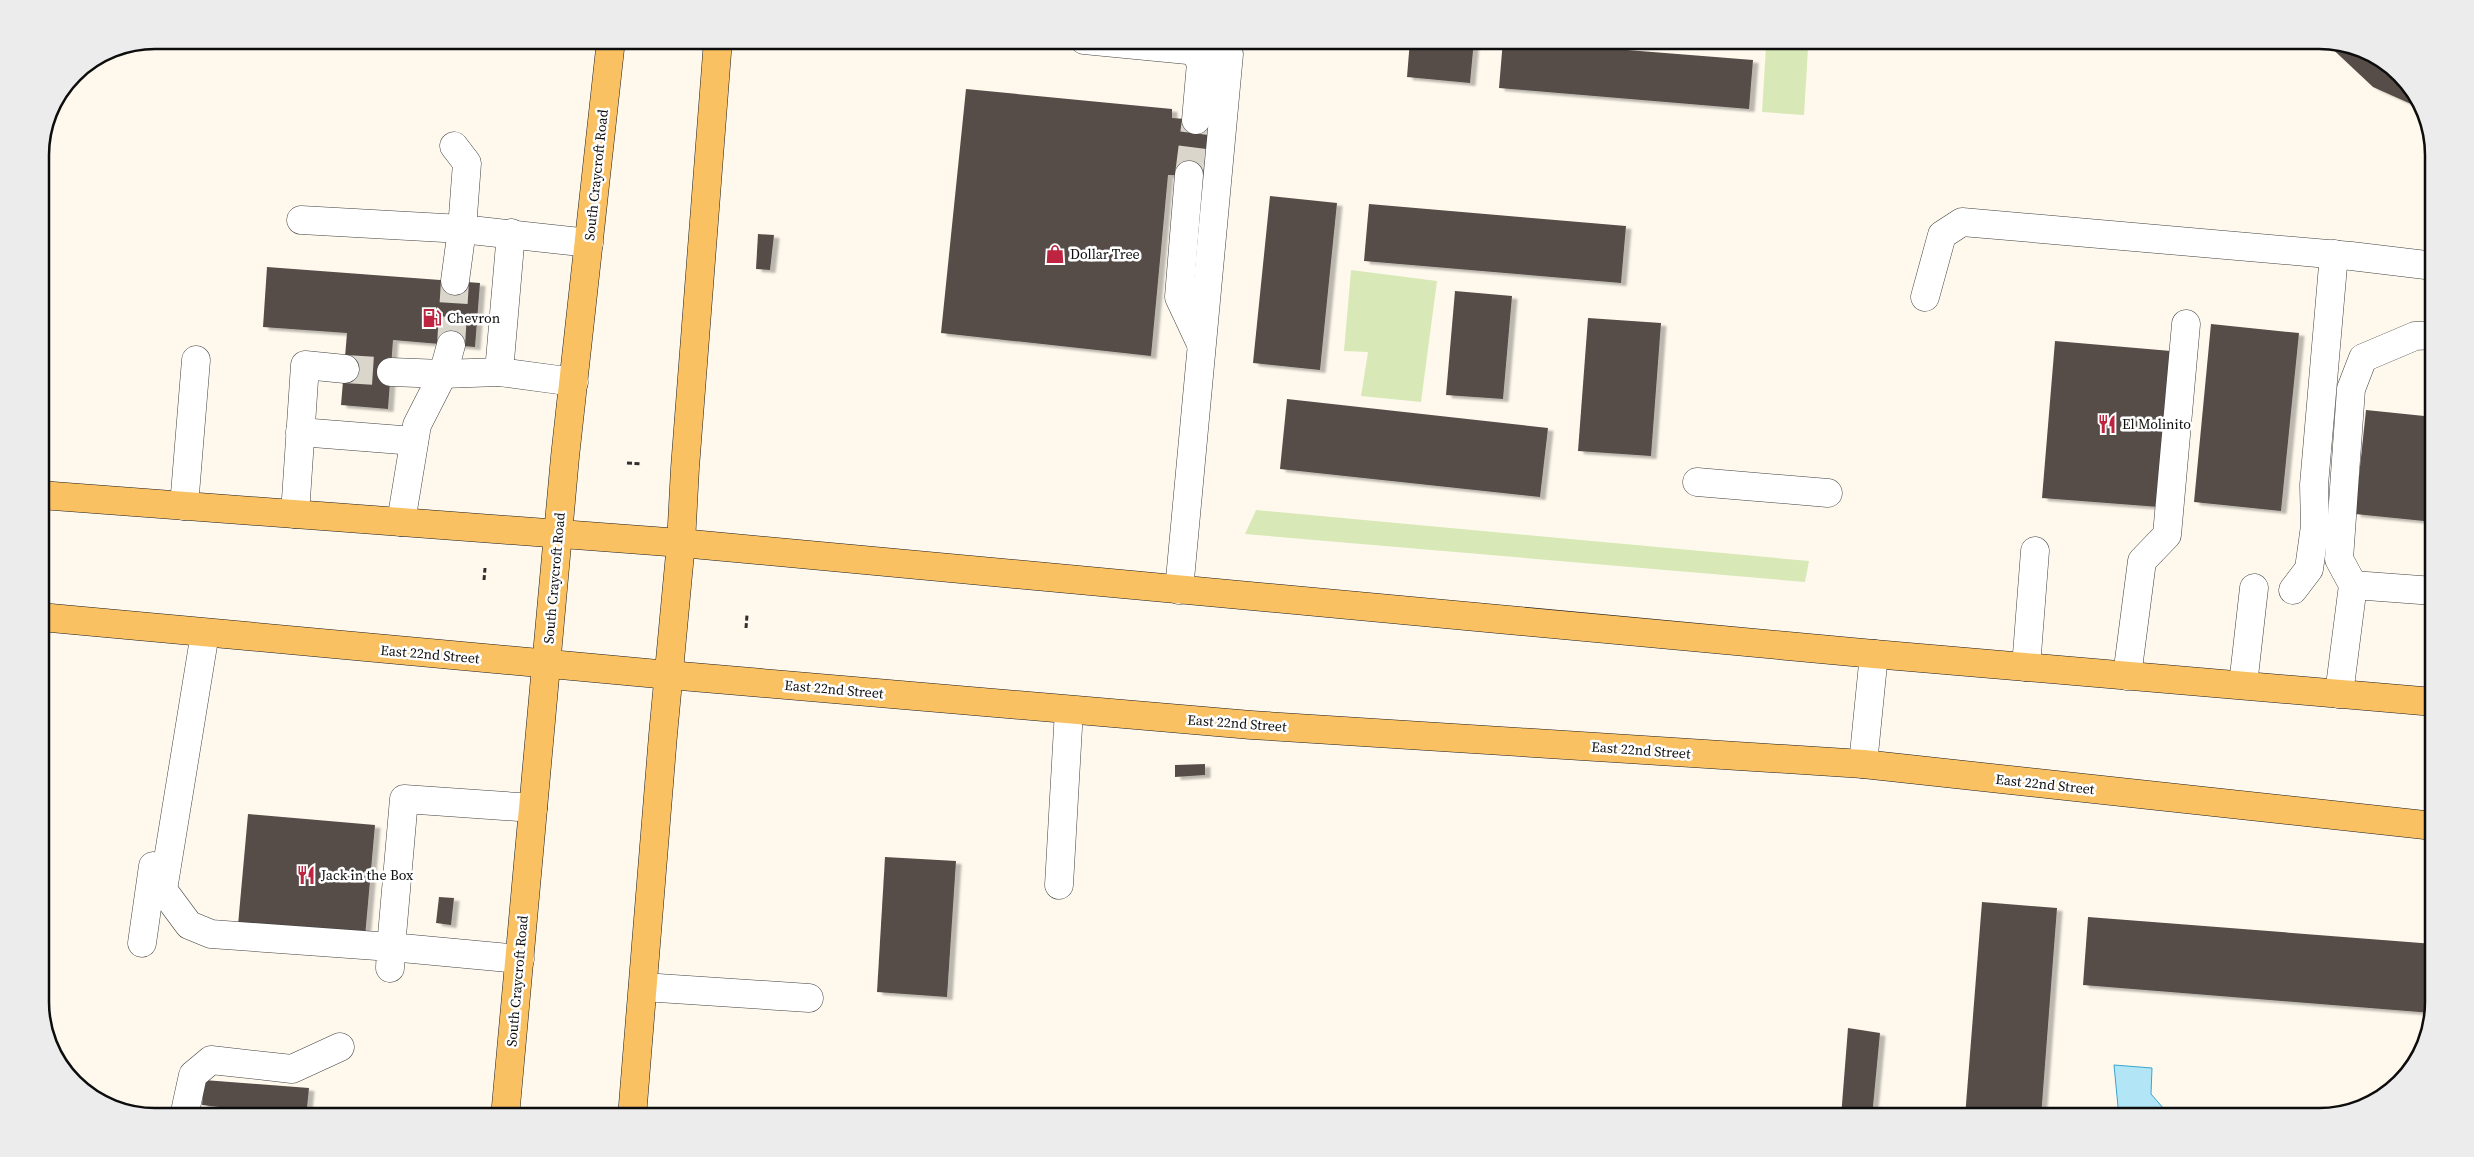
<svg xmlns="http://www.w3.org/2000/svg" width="2474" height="1157" font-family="'Source Serif 4',serif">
  <defs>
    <filter id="shadow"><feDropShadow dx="5.5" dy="3" stdDeviation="1" flood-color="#0004"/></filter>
  </defs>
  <rect width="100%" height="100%" fill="#fff9ed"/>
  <g fill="#d8e9b7">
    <path d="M1766,47L1808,49L1804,115L1762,112Z"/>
    <path d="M1351,270L1437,281L1421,402L1361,396L1368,352L1344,351Z"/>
    <path d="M1256,510L1809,561L1805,582L1245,534Z"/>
  </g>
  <path fill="#b2e6f7" stroke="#38a6ce" d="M2114,1065L2152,1068L2151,1094L2171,1117H2119Z"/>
  <g fill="#564d49" filter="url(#shadow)">
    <path d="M1410,40H1474L1470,83L1407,77Z"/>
    <path d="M1503,40L1753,60L1749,109L1499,88Z"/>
    <path d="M2324,41L2363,49L2415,91L2420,108L2373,87Z"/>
    <path d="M966,89L1172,109V118L1213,121L1208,176L1168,175L1151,356L941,333Z"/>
    <path d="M1270,196L1337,203L1320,370L1253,363Z"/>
    <path d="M1369,204L1626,226L1621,283L1364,261Z"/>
    <path d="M758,234L774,235L770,270L756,269Z"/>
    <path d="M267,267L480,283L475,347L393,340L388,409L341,405L347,333L263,327Z"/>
    <path d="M1455,291L1512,296L1503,399L1446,395Z"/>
    <path d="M1588,318L1661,323L1651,456L1578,451Z"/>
    <path d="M2211,324L2299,333L2281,511L2194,502Z"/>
    <path d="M2055,341L2171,351L2159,507L2042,498Z"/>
    <path d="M1287,399L1548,428L1540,497L1280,469Z"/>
    <path d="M2366,410L2434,417V522L2355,514Z"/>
    <path d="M1205,764V775L1175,777V765Z"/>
    <path d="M248,814L375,825L365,937L238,925Z"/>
    <path d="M885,857L956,861L947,997L877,992Z"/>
    <path d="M439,897L454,898L451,925L436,923Z"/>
    <path d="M1982,902L2057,908L2041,1117H1965Z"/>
    <path d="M2088,917L2434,944V1002L2432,1013L2083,985Z"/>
    <path d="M1848,1028L1880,1033L1872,1117H1841Z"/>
    <path d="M204,1080L309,1088L307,1108L336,1109L335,1117H228V1108L202,1105Z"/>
    <path d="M2388,1092L2383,1098L2362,1104L2361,1103Z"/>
  </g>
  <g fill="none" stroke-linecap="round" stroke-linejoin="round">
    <g stroke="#dbd6cb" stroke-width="28" stroke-dasharray="28 14" stroke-linecap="butt">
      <path d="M1189,175L1196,120"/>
      <path d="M451,345L455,281"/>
      <path d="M345,369L391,372"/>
    </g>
    <g stroke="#404040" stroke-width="29">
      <g id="minor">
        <path d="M1084,40L1229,54L1179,590"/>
        <path d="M1194,51L1201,63L1196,120"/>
        <path d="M454,146L467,163L462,229L589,243"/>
        <path d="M1189,175L1179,297L1201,344"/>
        <path d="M301,220L462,229L455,281"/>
        <path d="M511,233L499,372L574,382"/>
        <path d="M1925,297L1942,235L1962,222L2351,256L2434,266"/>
        <path d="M391,372L443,374L499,372"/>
        <path d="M300,432L414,441"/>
        <path d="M1697,482L1828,493"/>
        <path d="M184,506L196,360"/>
        <path d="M295,514L305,365L345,369"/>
        <path d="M401,522L417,425L443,374L451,345"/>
        <path d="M2353,585L2434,591"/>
        <path d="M2293,590L2309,569L2315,526L2314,485L2334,254"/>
        <path d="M205,633L163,890L189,925L211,934L391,947L390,968"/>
        <path d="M2026,667L2035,551"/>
        <path d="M2127,676L2142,561L2167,535L2186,324"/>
        <path d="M2243,685L2254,588"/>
        <path d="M2339,694L2353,585L2339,559L2351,389L2363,358L2415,336L2434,335"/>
        <path d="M1863,764L1874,654"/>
        <path d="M1059,885L1069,710"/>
        <path d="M142,943L153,866"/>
        <path d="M520,959L391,947L404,799L533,808"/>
        <path d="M643,987L809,998"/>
        <path d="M189,1117L186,1107L193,1075L211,1060L292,1069L340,1047"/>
      </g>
    </g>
    <g stroke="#1e1e1e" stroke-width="29">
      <g id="major">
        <path d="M40,495L681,543L1874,654L2434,702"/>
        <path d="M40,617L669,675L1251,725L1863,764L2434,826"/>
        <path d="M505,1117L565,457L611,40"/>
        <path d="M632,1117L663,735L681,543L685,468L718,40"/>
      </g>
    </g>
    <g stroke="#2f2f2f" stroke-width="3" stroke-dasharray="5 2.5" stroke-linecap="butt">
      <path d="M627,463L642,464"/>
      <path d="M484,580L485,568"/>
      <path d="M746,628L747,615"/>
    </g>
    <use href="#minor" stroke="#fff" stroke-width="28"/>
    <use href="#major" stroke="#fac163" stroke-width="28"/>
  </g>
  <defs>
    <g id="shop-bare" transform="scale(1.5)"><path d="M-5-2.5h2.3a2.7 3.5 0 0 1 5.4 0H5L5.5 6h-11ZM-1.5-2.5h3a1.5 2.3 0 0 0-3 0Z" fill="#be2440" stroke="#fff" stroke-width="2.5" paint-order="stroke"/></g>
    <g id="fuel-bare" transform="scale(1.5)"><path d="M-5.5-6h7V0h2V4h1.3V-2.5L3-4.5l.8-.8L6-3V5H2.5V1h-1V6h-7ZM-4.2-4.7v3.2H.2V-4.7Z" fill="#be2440" stroke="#fff" stroke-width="2.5" paint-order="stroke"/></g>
    <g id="restaurant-bare" transform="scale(1.5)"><path d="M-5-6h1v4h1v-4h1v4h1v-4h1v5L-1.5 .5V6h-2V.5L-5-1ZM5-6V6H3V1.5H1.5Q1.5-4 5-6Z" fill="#be2440" stroke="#fff" stroke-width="2.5" paint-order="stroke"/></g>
  </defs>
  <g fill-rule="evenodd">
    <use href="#shop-bare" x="1055" y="254"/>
    <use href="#fuel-bare" x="432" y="318"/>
    <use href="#restaurant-bare" x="2107" y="424"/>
    <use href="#restaurant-bare" x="306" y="875"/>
  </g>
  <g text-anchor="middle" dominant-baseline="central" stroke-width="5" stroke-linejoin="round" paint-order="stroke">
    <g font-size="14" fill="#0d0d0d" stroke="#fff">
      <text transform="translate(596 175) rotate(-84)">South Craycroft Road</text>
      <text transform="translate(554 578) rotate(-85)">South Craycroft Road</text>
      <text transform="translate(430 654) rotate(5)">East 22nd Street</text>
      <text transform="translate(834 689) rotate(5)">East 22nd Street</text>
      <text transform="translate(1237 723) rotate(4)">East 22nd Street</text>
      <text transform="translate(1641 750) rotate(4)">East 22nd Street</text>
      <text transform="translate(2045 784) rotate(6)">East 22nd Street</text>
      <text transform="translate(517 981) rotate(-85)">South Craycroft Road</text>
    </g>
    <g font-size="14" fill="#0d0d0d" stroke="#fff" text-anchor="start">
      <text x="1070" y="254">Dollar Tree</text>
      <text x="447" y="318">Chevron</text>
      <text x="2122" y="424">El Molinito</text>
      <text x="321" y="875">Jack in the Box</text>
    </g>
  </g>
  <path d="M0 0H2474V1157H0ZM155 49H2319A106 106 0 0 1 2425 155V1002A106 106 0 0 1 2319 1108H155A106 106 0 0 1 49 1002V155A106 106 0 0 1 155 49Z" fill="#ececec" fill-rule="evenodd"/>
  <path fill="none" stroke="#0d0d0d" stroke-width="2.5" d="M155 49H2319A106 106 0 0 1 2425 155V1002A106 106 0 0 1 2319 1108H155A106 106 0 0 1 49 1002V155A106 106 0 0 1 155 49Z"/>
</svg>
